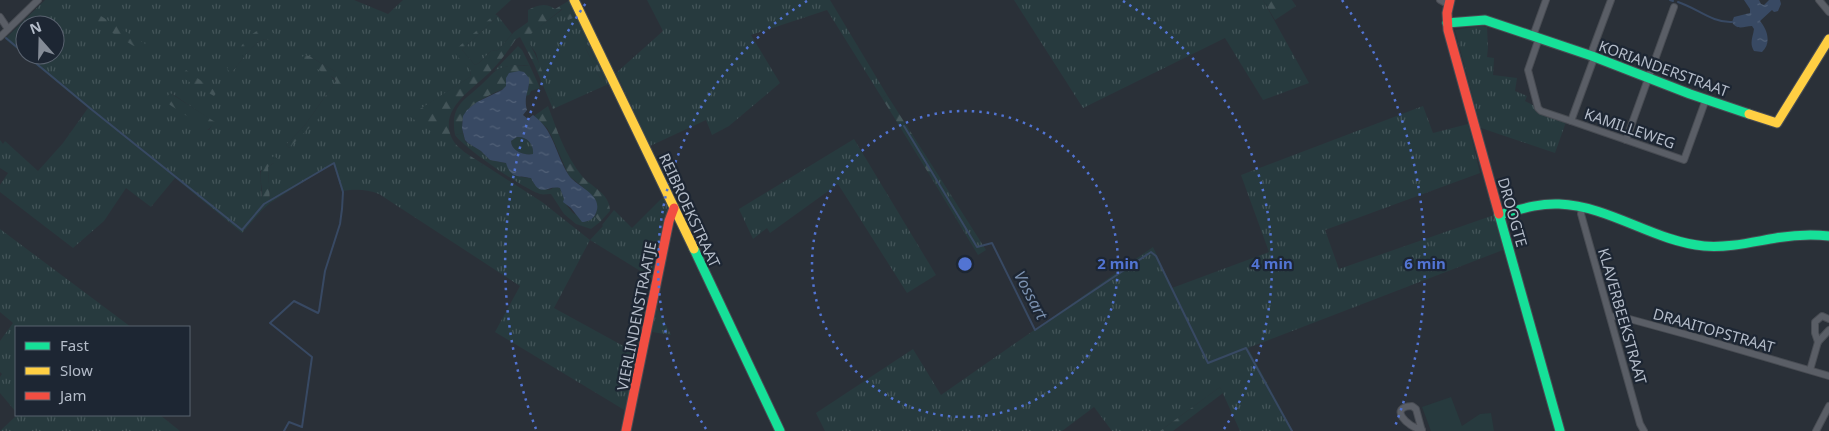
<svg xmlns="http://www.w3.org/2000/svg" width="1829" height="431" font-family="'Noto Sans',sans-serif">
  <defs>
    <pattern id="grass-tufts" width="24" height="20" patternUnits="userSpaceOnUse" patternTransform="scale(1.25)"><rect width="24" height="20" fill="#273a3e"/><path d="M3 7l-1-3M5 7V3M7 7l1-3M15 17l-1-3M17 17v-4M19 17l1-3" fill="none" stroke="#445559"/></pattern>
    <pattern id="forest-firs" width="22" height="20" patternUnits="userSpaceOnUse" patternTransform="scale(1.25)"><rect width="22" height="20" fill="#273a3e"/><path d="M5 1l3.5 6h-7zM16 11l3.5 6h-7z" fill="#445559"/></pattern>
    <pattern id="water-ripples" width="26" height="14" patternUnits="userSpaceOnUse" patternTransform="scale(1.25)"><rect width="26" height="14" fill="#384963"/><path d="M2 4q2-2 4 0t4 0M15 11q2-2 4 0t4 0" fill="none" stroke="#526178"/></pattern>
  </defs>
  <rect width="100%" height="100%" fill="#2a3038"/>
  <g fill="url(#grass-tufts)" fill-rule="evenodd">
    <path d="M45,0H354L388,14L403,0H511L454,52L471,70L470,77L410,116L482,166L483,164L542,202L590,240L603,226L602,225L614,210L632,228L664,196L670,208L655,280L590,240L554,308L638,354L626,411L495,332L520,286L379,194C366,189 356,189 342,191L333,163L270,203L268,167L275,162L260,171L262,201L259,206L262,210L242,233L175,178L151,207L126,188L104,221L73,248L0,192V185L8,173L0,168V140L3,144L5,141L38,171L63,143L88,108L5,39ZM25,25H55V55H25ZM262,29L267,39C252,41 241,63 231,73L257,33ZM309,56L336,72L347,77L289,148L286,145L305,125L336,81ZM171,93L214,122L209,130H208Z"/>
    <path d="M647,0H830L887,95L882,98L827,10L751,35L780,83L729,126L712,135L706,120L650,146L616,73L663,31Z"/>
    <path d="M1014,0H1263L1309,83L1263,100L1225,38L1083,108Z"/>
    <path d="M563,9L578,16L612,83L607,85L588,45L585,47L604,86L555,108L542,74L536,53L525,38Z"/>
    <path d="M498,16L512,34L498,50L491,51L479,63L475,65L462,50Z"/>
    <path d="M1481,26L1487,27L1488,48L1487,57L1494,58L1493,75L1517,78L1515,91L1527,96L1525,101L1566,122L1555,153L1481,128L1455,30Z"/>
    <path d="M518,46L522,50L530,66C518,64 506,65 494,71Z"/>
    <path d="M1423,106L1433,133L1468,124L1480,173L1325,230L1339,269L1494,215L1503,250L1248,348L1293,431H1240L1220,387L1160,431H1112L1094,407L1062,431H825L816,413L913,349L941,395L1153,247L1172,288L1269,252L1241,175Z"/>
    <path d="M463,133L465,141L481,151L490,160L506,163L510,171L521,177L531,178L535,185L549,190L555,187L560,188L567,206L573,213L588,221L595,216L600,222L591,229L576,224L564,214L551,194C548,194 543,195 540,194C525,190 463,147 455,135Z"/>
    <path d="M517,137C527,136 534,144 533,154C525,156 511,151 511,141Z"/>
    <path d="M854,139L936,275L907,293L838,184L770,233L767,228L753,239L739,209Z"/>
    <path d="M935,170L986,250L978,255L929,174Z"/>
    <path d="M0,229L131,327H16V412L0,393V377L2,374L0,372V341L13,323L0,312Z"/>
    <path d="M656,305L671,335L652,332Z"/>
    <path d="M17,415H160L180,431H0Z"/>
  </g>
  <g fill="url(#forest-firs)">
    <path d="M570,0L578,16L568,20L562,9L526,38C540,59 546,84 555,108L553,109L534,64L520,37L516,39C508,51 499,63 489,73C473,89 440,108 451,136C455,148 472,157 483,164L481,166L409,116L470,77L471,70L453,52L495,14L498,16L462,50L475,65L479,63L491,51L498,50L514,32L528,22V10C537,5 546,2 555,9Z"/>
    <path d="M1263,0H1292L1296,6L1275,20Z"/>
    <path d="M93,11L147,45L142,51L91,20L89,15Z"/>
    <path d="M266,28L284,41L285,44L281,47L276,45L267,39C253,40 241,63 231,73L227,69C236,55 247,30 266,28Z"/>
    <path d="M588,45L607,85L604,86L585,47Z"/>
    <path d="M305,55L309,56L336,72L341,70L347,77L319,118L289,148L286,145L305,125L336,81L334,78L302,61V57Z"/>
    <path d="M514,65L530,66L540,88L531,91L529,95L525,96L529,86L506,78C506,80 507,83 506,86C504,89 499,91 496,92C478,101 458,110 463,133L455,135C450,105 463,102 482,84C496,71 494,68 514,65Z"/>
    <path d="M186,70L217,92L214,96L181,77Z"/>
    <path d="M170,93L215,122L208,130L164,101Z"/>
    <path d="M887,95L935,170L929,174L882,98Z"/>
    <path d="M548,106C557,130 565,155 582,176C591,187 610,193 610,211L600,222L595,216L597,208L584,188L569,176L551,135L547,128L534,116Z"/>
    <path d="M274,156L278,159L268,167L270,203L262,210L258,206C271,188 247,174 274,156Z"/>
    <path d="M1220,387L1223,393L1173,431H1160Z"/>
  </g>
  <path fill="#273a3e" d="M1451,397L1462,426L1480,414L1491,413L1494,431H1431L1422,407Z"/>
  <g fill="url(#water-ripples)" fill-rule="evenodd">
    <path d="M1744,0H1759L1761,4L1764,5L1769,0H1780L1781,4L1778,11L1774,12L1772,10L1760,21C1767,29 1772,43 1762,52L1754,51C1749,43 1753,37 1754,29L1752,26C1744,26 1737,31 1732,22L1734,17L1750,13V9Z"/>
    <path d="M519,71L524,72L529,78C530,91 523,96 527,110L523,115L528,119L533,115C554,130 555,153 568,174C575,187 606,194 595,215C592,220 587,222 582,222L571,208L563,202L564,199L560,188C546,185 541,199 531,178C518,175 511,179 506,163L490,160L481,151L468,143L465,140L462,128L463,116L467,110L477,102L502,90L506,86V78L509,73ZM517,137C527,136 534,144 533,154C525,156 511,151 511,141Z"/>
  </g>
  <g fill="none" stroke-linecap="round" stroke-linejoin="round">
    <g stroke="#384963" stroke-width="2">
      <path d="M1670,0L1673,1"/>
      <path d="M1678,2C1697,8 1712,23 1732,22"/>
      <path d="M6,38L25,54"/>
      <path d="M26,55L91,109L242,230L264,204L334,163L343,192L342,209L340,224L325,271L319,311L318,313L294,301L270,323L312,357L302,427L289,422L284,431"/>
      <path d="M904,126L977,247L992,243L1035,330L1151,252L1156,256L1208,363L1246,348L1292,431"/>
    </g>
    <g stroke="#484c53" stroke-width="8">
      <g id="street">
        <path d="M1440,0L1449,5"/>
        <path d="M1611,0L1592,51L1593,61L1571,121L1684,160L1706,99"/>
        <path d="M1819,0L1829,12"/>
        <path d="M0,17L8,29"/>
        <path d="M1533,36L1546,0"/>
        <path d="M0,37L38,0"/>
        <path d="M1539,38L1528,70L1538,108L1541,111L1571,121"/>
        <path d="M1626,140L1674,7"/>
        <path d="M1582,207L1581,214L1640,424L1644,431"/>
        <path d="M1610,316L1626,318L1699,338L1829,376"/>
        <path d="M1818,342L1815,333V322L1822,316L1829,319"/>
        <path d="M1810,370L1818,342L1829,330"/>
        <path d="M1422,430C1407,427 1388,407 1412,406L1416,409L1422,431"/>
        <path d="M1816,431L1829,406"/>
      </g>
    </g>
    <g stroke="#484c53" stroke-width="11">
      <g id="fast">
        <path d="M1447,23L1485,20L1592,56L1690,94L1749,114"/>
        <path d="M1499,214L1560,431"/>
        <path d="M1499,215C1518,210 1538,203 1559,204C1610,206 1653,241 1704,246C1728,248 1752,242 1776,238C1794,235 1811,234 1829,236"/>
        <path d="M694,249L780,431"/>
      </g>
    </g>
    <g stroke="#484c53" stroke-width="11">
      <g id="slow">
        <path d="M574,0L694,249"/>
        <path d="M1749,114L1777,123L1829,39"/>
      </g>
    </g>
    <g stroke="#484c53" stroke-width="11">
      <g id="jam">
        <path d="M1450,0L1447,13L1448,30L1499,214"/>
        <path d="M626,431L669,221L674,208"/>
      </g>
    </g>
    <use href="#street" stroke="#5a5e66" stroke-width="6"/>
    <use href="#fast" stroke="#16e098" stroke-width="9"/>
    <use href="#slow" stroke="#ffcf43" stroke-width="9"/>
    <use href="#jam" stroke="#f24e42" stroke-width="9"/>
  </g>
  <g fill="none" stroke="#5274d3" stroke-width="2.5" stroke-dasharray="2.5 5">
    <circle cx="965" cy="264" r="153"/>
    <path d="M706 429A307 307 0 0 1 807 1M1123 1A307 307 0 0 1 1224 429"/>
    <path d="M536 429A460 460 0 0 1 588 0M1342 0A460 460 0 0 1 1394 429"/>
  </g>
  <g text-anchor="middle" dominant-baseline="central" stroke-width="4.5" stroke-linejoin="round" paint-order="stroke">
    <g font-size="15" fill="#b4bcc9" stroke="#1d2633">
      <text transform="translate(1664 68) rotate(20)">KORIANDERSTRAAT</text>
      <text transform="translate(1630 128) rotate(19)">KAMILLEWEG</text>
      <text transform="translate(690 210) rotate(65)">REIBROEKSTRAAT</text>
      <text transform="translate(1513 212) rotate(74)">DROOGTE</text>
      <text transform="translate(636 316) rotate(-79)">VIERLINDENSTRAATJE</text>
      <text transform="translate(1623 316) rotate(74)">KLAVERBEEKSTRAAT</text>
      <text transform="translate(1714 330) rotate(16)">DRAAITOPSTRAAT</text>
    </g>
    <g font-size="16" font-style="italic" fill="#7c92b1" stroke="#1d2633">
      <text transform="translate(1031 295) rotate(62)">Vossart</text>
    </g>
  </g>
  <circle cx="965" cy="264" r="8" fill="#5274d3" stroke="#1d2633" stroke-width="2.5"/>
  <g font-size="15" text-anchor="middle" font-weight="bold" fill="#5274d3" stroke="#1d2633" stroke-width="4.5" stroke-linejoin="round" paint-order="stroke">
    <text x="1118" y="269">2 min</text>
    <text x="1272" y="269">4 min</text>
    <text x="1425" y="269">6 min</text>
  </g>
  <rect x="15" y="326" width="175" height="90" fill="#1d2633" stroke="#59626f"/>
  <rect x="25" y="342" width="25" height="8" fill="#16e098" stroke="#59626f"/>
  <text x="60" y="351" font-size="15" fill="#b4bcc9">Fast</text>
  <rect x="25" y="367" width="25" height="8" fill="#ffcf43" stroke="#59626f"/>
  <text x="60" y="376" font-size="15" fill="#b4bcc9">Slow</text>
  <rect x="25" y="392" width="25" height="8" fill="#f24e42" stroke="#59626f"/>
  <text x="60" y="401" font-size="15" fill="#b4bcc9">Jam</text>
  <g transform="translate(40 40) rotate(340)"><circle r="24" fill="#1d2633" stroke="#59626f"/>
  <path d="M0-4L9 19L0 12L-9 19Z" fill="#848b96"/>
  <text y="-8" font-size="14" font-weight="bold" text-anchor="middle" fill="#b4bcc9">N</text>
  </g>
</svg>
